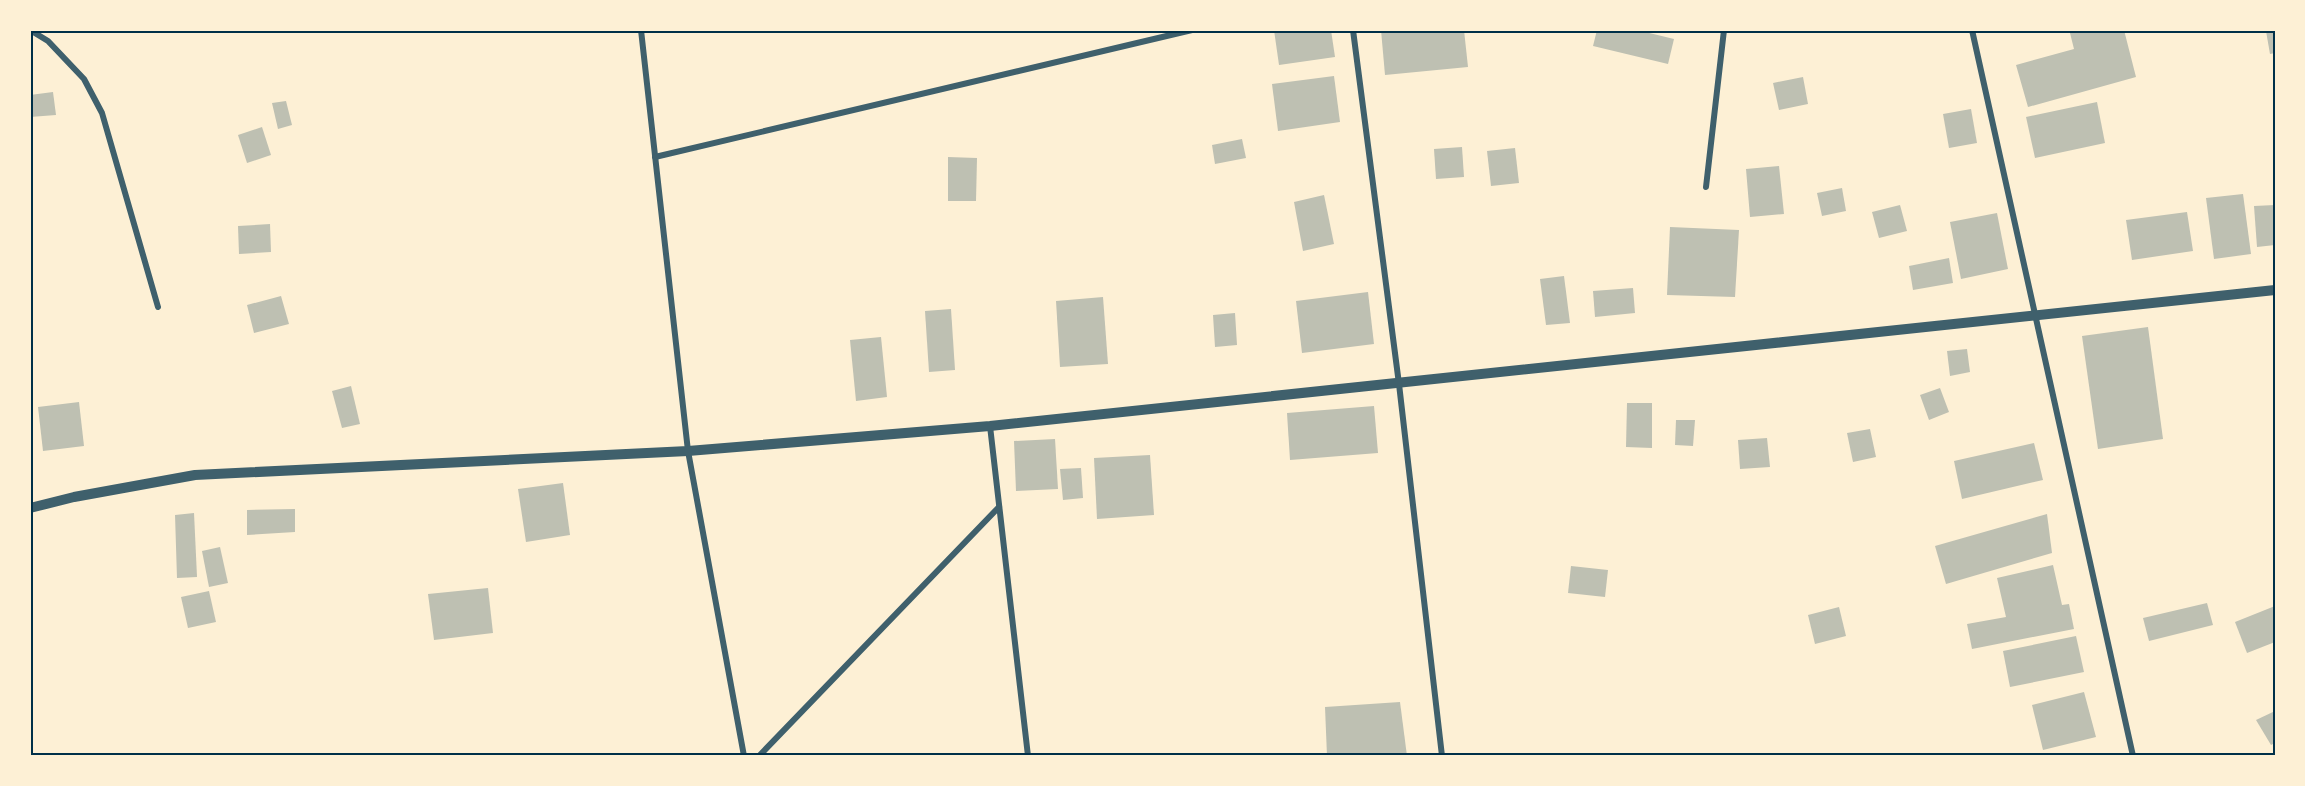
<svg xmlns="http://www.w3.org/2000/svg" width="2305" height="786" font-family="'Roboto Condensed',sans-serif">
  <rect width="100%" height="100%" fill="#fdf0d5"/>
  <g fill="#bec0b2">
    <path d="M1274,30H1331L1335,57L1279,65Z"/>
    <path d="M1381,30H1464L1468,67L1385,75Z"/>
    <path d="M1597,30H1637L1674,39L1668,64L1593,46Z"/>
    <path d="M2082,30H2124L2136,77L2028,107L2016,65L2074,49L2070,33Z"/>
    <path d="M2275,30V53L2270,54L2266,31Z"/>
    <path d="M1334,76L1340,122L1278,131L1272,84Z"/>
    <path d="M1803,77L1808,104L1779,110L1773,83Z"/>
    <path d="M53,92L56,115L30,117V95Z"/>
    <path d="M286,101L292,125L278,129L272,103Z"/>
    <path d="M2097,102L2105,143L2035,158L2026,117Z"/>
    <path d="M1971,109L1977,143L1949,148L1943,114Z"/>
    <path d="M262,127L271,155L247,163L238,135Z"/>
    <path d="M1242,139L1246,158L1215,164L1212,145Z"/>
    <path d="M1462,147L1464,177L1436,179L1434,149Z"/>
    <path d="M1515,148L1519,183L1491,186L1487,151Z"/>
    <path d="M948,157L977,158L976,201H948Z"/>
    <path d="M1779,166L1784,214L1750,217L1746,169Z"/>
    <path d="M1842,188L1846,211L1822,216L1817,193Z"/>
    <path d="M2243,194L2251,254L2214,259L2206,198Z"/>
    <path d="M1324,195L1334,244L1303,251L1294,202Z"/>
    <path d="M1900,205L1907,231L1879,238L1872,212Z"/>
    <path d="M2275,205V245L2257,247L2254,206Z"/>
    <path d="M2187,212L2193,251L2132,260L2126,220Z"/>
    <path d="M1997,213L2008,269L1961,279L1950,222Z"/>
    <path d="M270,224L271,252L239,254L238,226Z"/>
    <path d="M1670,227L1739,230L1735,297L1667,295Z"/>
    <path d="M1949,258L1953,283L1913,290L1909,266Z"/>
    <path d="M1564,276L1570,323L1546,325L1540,279Z"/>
    <path d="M1633,288L1635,313L1595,317L1593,291Z"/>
    <path d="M1368,292L1374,344L1302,353L1296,301Z"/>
    <path d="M281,296L289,324L254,333L247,305Z"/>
    <path d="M1103,297L1108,364L1060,367L1056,301Z"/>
    <path d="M951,309L955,370L929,372L925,311Z"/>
    <path d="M1235,313L1237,345L1215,347L1213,315Z"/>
    <path d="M2148,327L2163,439L2098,449L2082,336Z"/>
    <path d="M881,337L887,397L856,401L850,340Z"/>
    <path d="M1967,349L1970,372L1950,376L1947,351Z"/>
    <path d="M351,386L360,424L342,428L332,391Z"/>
    <path d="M1940,388L1949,412L1929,420L1920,395Z"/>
    <path d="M79,402L84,446L43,451L38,407Z"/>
    <path d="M1627,403H1652V448L1626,447Z"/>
    <path d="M1374,406L1378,453L1290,460L1287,413Z"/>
    <path d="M1676,420H1695L1693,446L1675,445Z"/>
    <path d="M1870,429L1876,457L1853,462L1847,433Z"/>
    <path d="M1767,438L1770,467L1740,469L1738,440Z"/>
    <path d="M1055,439L1058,489L1016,491L1014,441Z"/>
    <path d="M2034,443L2043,480L1962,499L1954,461Z"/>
    <path d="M1150,455L1154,515L1097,519L1094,458Z"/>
    <path d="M1081,468L1083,498L1063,500L1060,469Z"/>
    <path d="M563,483L570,535L526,542L518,489Z"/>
    <path d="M295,509V532L247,535V510Z"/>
    <path d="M194,513L197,577L177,578L175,515Z"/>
    <path d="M2047,514L2052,553L1946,584L1935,546Z"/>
    <path d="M220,547L228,583L209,587L202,551Z"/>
    <path d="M2053,565L2062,605L2069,604L2074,629L1972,649L1967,624L2006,617L1997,578Z"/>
    <path d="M1571,566L1608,570L1605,597L1568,593Z"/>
    <path d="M488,588L493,633L434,640L428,594Z"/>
    <path d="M209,591L216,622L188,628L181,597Z"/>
    <path d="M2207,603L2213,625L2149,641L2143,618Z"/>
    <path d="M2275,606V642L2247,653L2235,622Z"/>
    <path d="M1839,607L1846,636L1815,644L1808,615Z"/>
    <path d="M2076,636L2084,672L2010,687L2003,651Z"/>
    <path d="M2084,692L2096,737L2043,750L2032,705Z"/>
    <path d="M1400,702L1407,756H1327L1325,707Z"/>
    <path d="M2275,711V743L2271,745L2256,720Z"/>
  </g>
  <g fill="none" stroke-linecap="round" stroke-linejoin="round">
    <g stroke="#3f606c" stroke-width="6">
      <path d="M30,30L48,41L84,79L102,113L158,307"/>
      <path d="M641,30L688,451L744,756"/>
      <path d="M1353,30L1399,384L1442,756"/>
      <path d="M1972,30L2133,756"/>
      <path d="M655,157L1192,30"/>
      <path d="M1706,187L1724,30"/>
      <path d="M990,426L1028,756"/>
      <path d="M759,756L999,507"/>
    </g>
    <path stroke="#3f606c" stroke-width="10" d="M30,508L74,497L195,475L688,451L990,426L2275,290"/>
  </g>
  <rect width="2305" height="786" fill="none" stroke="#fdf0d5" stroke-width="63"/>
  <rect x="32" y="32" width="2242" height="722" fill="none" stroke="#003049" stroke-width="2"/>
</svg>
